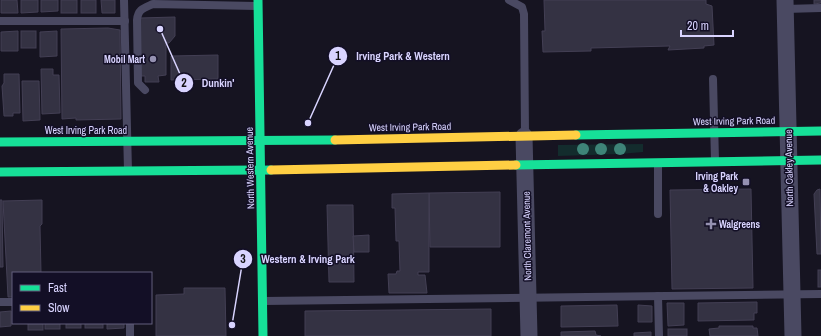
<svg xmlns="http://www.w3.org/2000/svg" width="821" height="336" font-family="'Archivo Narrow',sans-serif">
  <rect width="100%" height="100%" fill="#161421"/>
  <path fill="#132c2d" d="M643,144V152L620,154L558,156V145Z"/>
  <g fill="#343243" stroke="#433f54">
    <path d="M1,0H17L18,13H1Z"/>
    <path d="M21,0H38V12L21,13Z"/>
    <path d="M41,0H58V11L41,12Z"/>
    <rect x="61" y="0" width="16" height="13"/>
    <rect x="81" y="0" width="15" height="13"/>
    <path d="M101,0H115V13H102Z"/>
    <path d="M544,0H706V4L712,6L714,45L704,46V48L668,50L670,46L591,48V51L543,52L542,31H545Z"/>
    <path d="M814,0H821V3L814,4Z"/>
    <path d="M175,17V36L169,43H166V75L158,76L159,82H145V76H141L140,18Z"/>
    <path d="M108,28L120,30L121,119L76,120V118L62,119L61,29Z"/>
    <path d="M18,31V51H1V32Z"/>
    <rect x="21" y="31" width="15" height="17"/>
    <path d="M57,31V56L40,57V32Z"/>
    <path d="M218,55V79L171,80V56Z"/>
    <path d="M41,69H53V75H59L60,113L42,114Z"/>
    <path d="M4,74H19L20,113H13V116H4L2,86L4,83Z"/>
    <path d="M22,81H39L40,120L23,121Z"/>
    <path d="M751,189L753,288L672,289L670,190Z"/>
    <path d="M820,189L821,254H817L814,194L817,190Z"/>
    <path d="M500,192V247H430L429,193Z"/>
    <path d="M429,193V272H418V275H425L427,293H389L388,274H396L397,271H400L399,241H396L395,208H392V194Z"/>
    <path d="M0,200H2L3,267H0Z"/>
    <path d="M42,200V224L40,226L41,273H13V297H8L3,201Z"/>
    <path d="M327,205H353L354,282H329Z"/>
    <path d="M369,235V252H354L353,236Z"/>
    <rect x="818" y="270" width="3" height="17"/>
    <path d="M184,288H225L226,336H156V295L184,294Z"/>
    <path d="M757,302V313H754V320L698,321V303Z"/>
    <path d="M667,303H684V325L668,326Z"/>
    <path d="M617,305L618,326L561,327V306Z"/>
    <path d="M638,305L652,306V322H638Z"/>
    <path d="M491,309V336H305V311Z"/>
    <path d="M11,311V326L0,327V312Z"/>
    <rect x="28" y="323" width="15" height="7"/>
    <rect x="45" y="323" width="15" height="6"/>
    <rect x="66" y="323" width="15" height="5"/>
    <rect x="85" y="323" width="18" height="5"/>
    <path d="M107,323H124V328L107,329Z"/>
    <path d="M719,326H753V328H757L758,336H710L709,329L719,328Z"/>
    <rect x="668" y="329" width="19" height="7"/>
    <path d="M595,331L596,335L601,336H561V332Z"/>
    <path d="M651,332V336H634V333Z"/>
  </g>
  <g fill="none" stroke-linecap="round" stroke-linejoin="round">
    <g stroke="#4a4962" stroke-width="8">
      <path d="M124,0L128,171"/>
      <path d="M509,0L522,7L524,14L525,135"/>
      <path d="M785,9L821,8"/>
      <path d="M0,21H125"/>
      <path d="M713,79L715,161"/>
      <path d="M145,90L138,83L137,20C138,9 144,8 153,4L257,6"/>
      <path d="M658,164V214"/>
      <path d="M658,296L659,336"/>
      <path d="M264,301L821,294"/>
      <path d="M0,302H13"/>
      <path d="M130,323V336"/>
    </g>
    <g stroke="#4a4962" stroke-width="17">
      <path d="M785,0L793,336"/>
      <path d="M524,136L529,336"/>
    </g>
    <g stroke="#16e098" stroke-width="9">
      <path d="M258,0L263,336"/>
      <path d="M576,135L821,131"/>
      <path d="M0,142L335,140"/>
      <path d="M516,165L821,160"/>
      <path d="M0,172L271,170"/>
    </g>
    <g stroke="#ffcf43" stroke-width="9">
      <path d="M335,140L576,135"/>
      <path d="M271,170L516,165"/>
    </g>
  </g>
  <g fill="#3e8478">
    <circle cx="583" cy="149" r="6"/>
    <circle cx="601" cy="149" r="6"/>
    <circle cx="620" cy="149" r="6"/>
  </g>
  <g fill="#9591b1" stroke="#130f26" stroke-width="1.5">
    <circle cx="153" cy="59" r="4"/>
    <rect x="742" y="178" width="8" height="8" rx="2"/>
    <path d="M709 218h4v4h4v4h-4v4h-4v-4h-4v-4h4z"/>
  </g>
  <g text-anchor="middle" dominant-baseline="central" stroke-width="3" stroke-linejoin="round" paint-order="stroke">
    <g font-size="10" font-weight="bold" fill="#d9d4ff" stroke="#130f26" text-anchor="end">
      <text x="145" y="59">Mobil Mart</text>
      <text x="738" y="176">Irving Park<tspan x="738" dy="12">&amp; Oakley</tspan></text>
      <text x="719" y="224" text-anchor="start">Walgreens</text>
    </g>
    <g font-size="10" fill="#d9d4ff" stroke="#130f26">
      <text transform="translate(734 121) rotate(-1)">West Irving Park Road</text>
      <text transform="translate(410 127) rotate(-1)">West Irving Park Road</text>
      <text x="86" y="130">West Irving Park Road</text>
      <text transform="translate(250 168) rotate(-91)">North Western Avenue</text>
      <text transform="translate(789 168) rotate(-91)">North Oakley Avenue</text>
      <text transform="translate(527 236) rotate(-91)">North Claremont Avenue</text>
    </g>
  </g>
  <path fill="none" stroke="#d9d4ff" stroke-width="1.5" d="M308 123L338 56M160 29L184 83M232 325L243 259"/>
  <g fill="#d9d4ff" stroke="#130f26" stroke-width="1.5">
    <circle cx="308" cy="123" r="4"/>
    <circle cx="160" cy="29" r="4"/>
    <circle cx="232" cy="325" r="4"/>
    <circle cx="338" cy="56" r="10"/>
    <circle cx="184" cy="83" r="10"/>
    <circle cx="243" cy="259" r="10"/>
  </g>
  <g font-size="12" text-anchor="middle" font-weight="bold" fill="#111">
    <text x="338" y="60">1</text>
    <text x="184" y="87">2</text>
    <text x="243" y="263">3</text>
  </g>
  <g font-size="11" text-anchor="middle" font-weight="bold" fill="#d9d4ff" stroke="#130f26" stroke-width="3" stroke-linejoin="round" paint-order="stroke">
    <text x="403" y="60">Irving Park &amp; Western</text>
    <text x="218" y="87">Dunkin'</text>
    <text x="308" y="263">Western &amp; Irving Park</text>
  </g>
  <rect x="12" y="272" width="140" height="52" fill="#130f26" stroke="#625e7d"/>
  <rect x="20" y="285" width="20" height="6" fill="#16e098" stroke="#625e7d"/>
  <text x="48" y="292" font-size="12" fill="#d9d4ff">Fast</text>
  <rect x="20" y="305" width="20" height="6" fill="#ffcf43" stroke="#625e7d"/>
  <text x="48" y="312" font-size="12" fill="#d9d4ff">Slow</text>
  <path d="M681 30v6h52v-6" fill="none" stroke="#d9d4ff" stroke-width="2"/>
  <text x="687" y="30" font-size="12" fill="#d9d4ff" stroke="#130f26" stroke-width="3" paint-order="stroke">20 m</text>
</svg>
